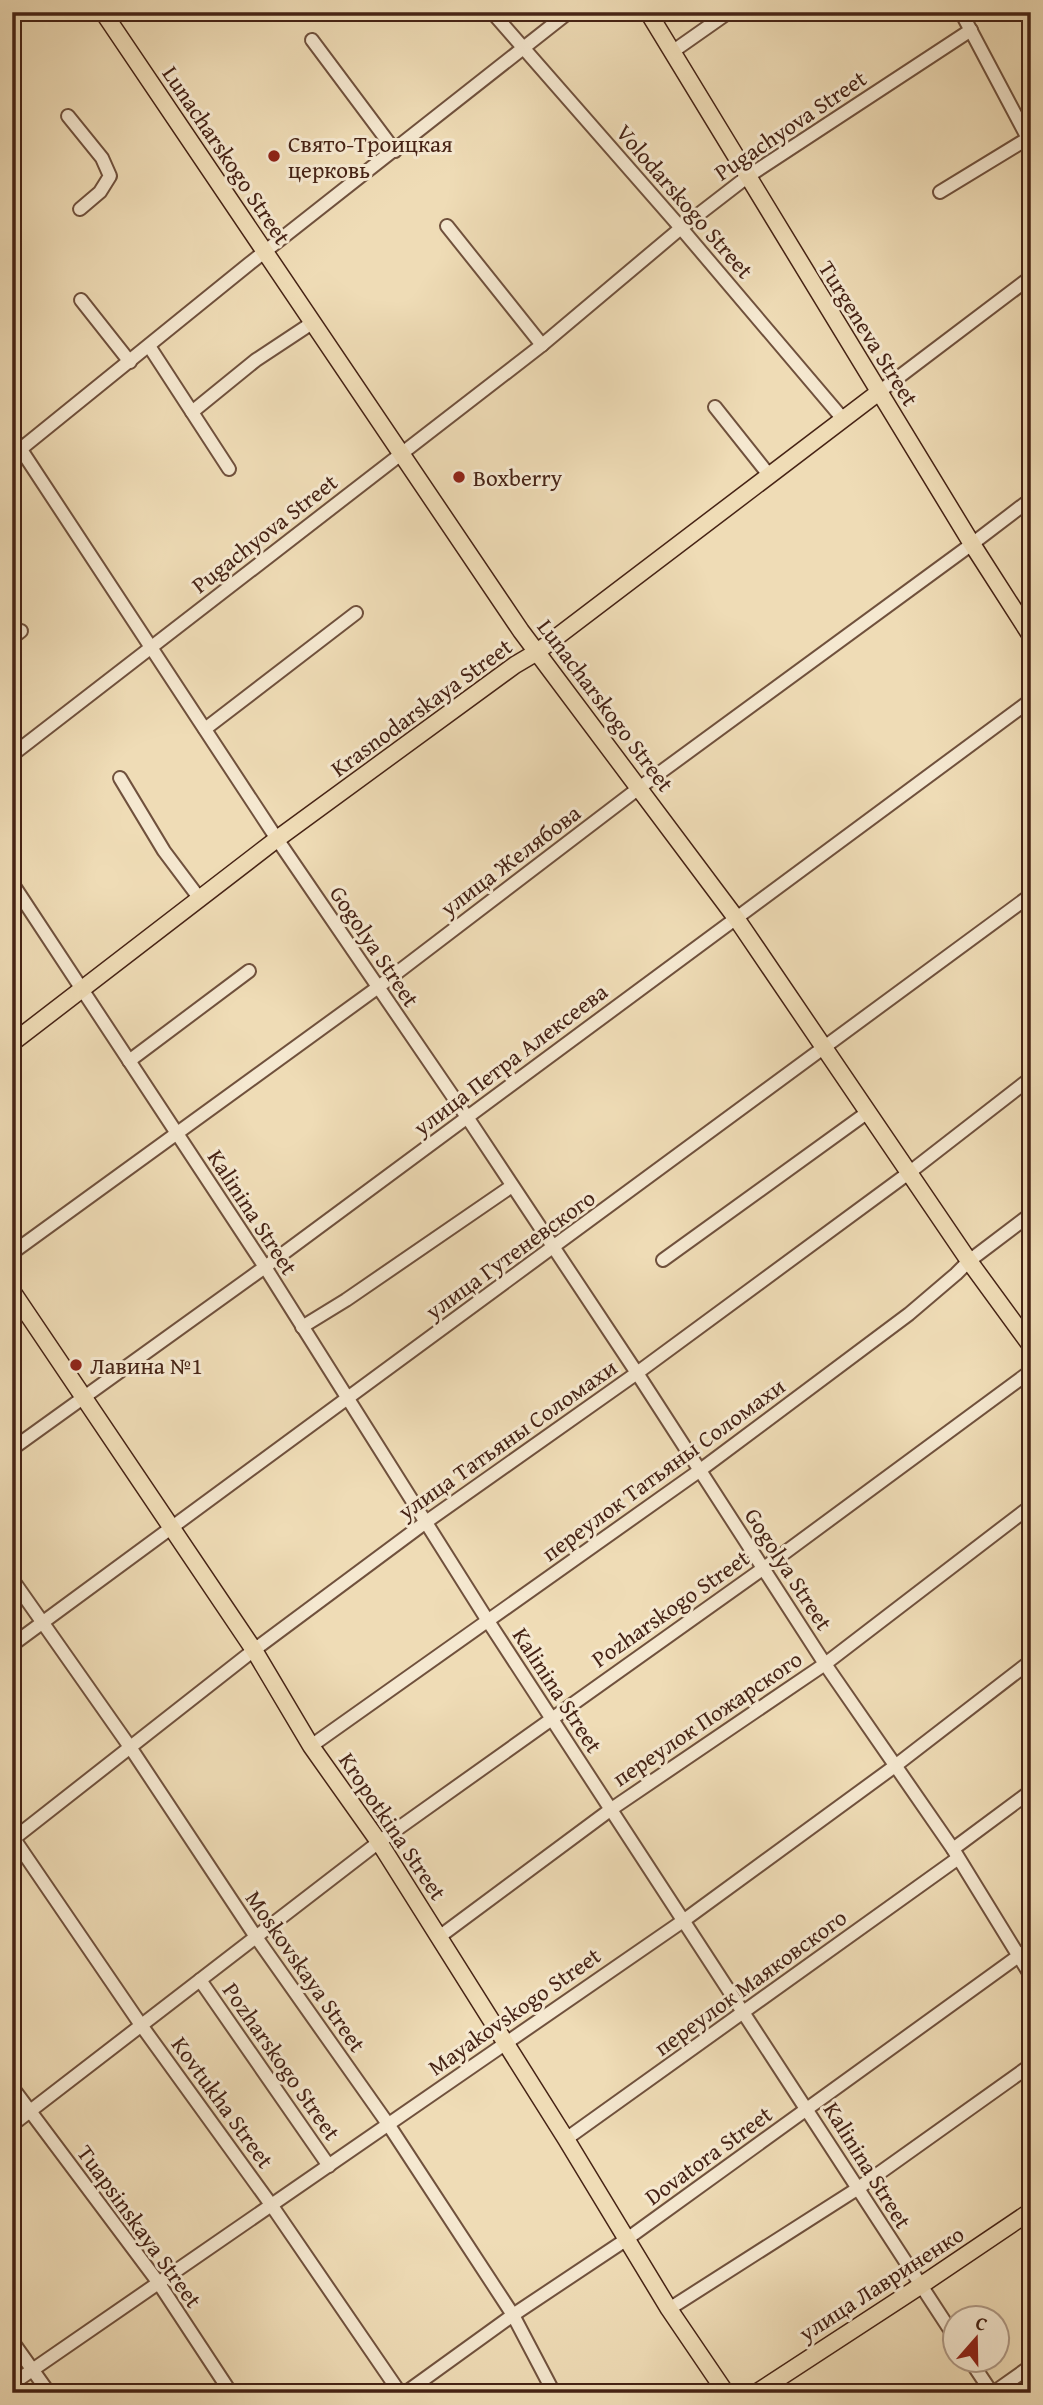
<svg xmlns="http://www.w3.org/2000/svg" width="1043" height="2405" font-family="'Gentium Book Plus',serif">
  <rect width="100%" height="100%" fill="#efdcb6"/>
  <filter id="stains"><feTurbulence type="fractalNoise" baseFrequency=".00286" numOctaves="4"/><feColorMatrix values="0 0 0 0 .2 0 0 0 0 .09 0 0 0 0 .02 0 0 0 .5 -.17"/></filter>
  <radialGradient id="worn" r=".72"><stop offset=".6" stop-color="#630" stop-opacity="0"/><stop offset="1" stop-color="#630" stop-opacity=".3"/></radialGradient>
  <g fill="none" stroke-linecap="round" stroke-linejoin="round">
    <g stroke="#70513d" stroke-width="16">
      <g id="minor">
        <path d="M492,12L681,228L843,419"/>
        <path d="M961,12L1031,144"/>
        <path d="M312,40L395,151"/>
        <path d="M672,52L729,12"/>
        <path d="M68,116L102,158L110,176L100,192L80,209"/>
        <path d="M940,192L1027,139"/>
        <path d="M447,226L542,345"/>
        <path d="M81,300L130,362"/>
        <path d="M149,346L229,469"/>
        <path d="M879,392L1031,277"/>
        <path d="M715,407L769,475"/>
        <path d="M192,412L256,360L312,323"/>
        <path d="M12,436L277,839L467,1117L637,1373L825,1664L953,1849L1031,1976"/>
        <path d="M12,456L249,264L569,12"/>
        <path d="M12,638L21,631"/>
        <path d="M205,729L356,613"/>
        <path d="M12,755L542,345L681,228L747,177L971,30"/>
        <path d="M120,778L164,851L200,899"/>
        <path d="M12,883L265,1267L488,1621L956,2339"/>
        <path d="M129,1061L249,971"/>
        <path d="M12,1253L377,988L639,788L972,544L1031,499"/>
        <path d="M663,1260L868,1112"/>
        <path d="M302,1327L346,1300L512,1186"/>
        <path d="M12,1449L265,1267L1031,700"/>
        <path d="M12,1579L130,1747L256,1937L388,2124L513,2315L554,2393"/>
        <path d="M12,1645L1031,895"/>
        <path d="M311,1746L699,1471L909,1314L956,1274L969,1261L1031,1214"/>
        <path d="M12,1836L141,2025L272,2206L400,2393"/>
        <path d="M12,1840L254,1650L426,1522L637,1373L910,1172L1031,1078"/>
        <path d="M953,1849L1031,1791"/>
        <path d="M439,1937L610,1810L825,1664L1031,1506"/>
        <path d="M200,1980L329,2166"/>
        <path d="M12,2087L158,2282L231,2393"/>
        <path d="M12,2125L379,1842L764,1568L1031,1371"/>
        <path d="M566,2139L957,1859"/>
        <path d="M669,2309L857,2189L1031,2065"/>
        <path d="M12,2341L49,2393"/>
        <path d="M970,2360L992,2393"/>
        <path d="M12,2384L683,1921L895,1766L1031,1661"/>
        <path d="M405,2393L513,2315L627,2239L1031,1947"/>
        <path d="M993,2393L1031,2366"/>
      </g>
    </g>
    <g stroke="#462315" stroke-width="19">
      <g id="major">
        <path d="M103,12L521,631L736,918L969,1261L1031,1346"/>
        <path d="M648,12L972,544L1031,636"/>
        <path d="M12,1043L277,839L515,665L537,652L879,392"/>
        <path d="M12,1291L254,1650L311,1746L379,1842L566,2139L669,2309L726,2393"/>
        <path d="M756,2393L920,2286L1031,2211"/>
      </g>
    </g>
    <use href="#minor" stroke="#f5e8d0" stroke-width="12"/>
    <use href="#major" stroke="#efdcb6" stroke-width="16"/>
  </g>
  <g fill="#8f2418" stroke="#f5e8d0" stroke-width="2.5">
    <circle cx="274" cy="156" r="7"/>
    <circle cx="459" cy="477" r="7"/>
    <circle cx="76" cy="1365" r="7"/>
  </g>
  <g text-anchor="middle" dominant-baseline="central" stroke-width="6" stroke-linejoin="round" paint-order="stroke">
    <g font-size="23" fill="#462315" stroke="#f5e8d0">
      <text transform="translate(790 125) rotate(-34)">Pugachyova Street</text>
      <text transform="translate(227 155) rotate(56)">Lunacharskogo Street</text>
      <text transform="translate(685 201) rotate(49)">Volodarskogo Street</text>
      <text transform="translate(869 333) rotate(58)">Turgeneva Street</text>
      <text transform="translate(264 533) rotate(-38)">Pugachyova Street</text>
      <text transform="translate(606 705) rotate(53)">Lunacharskogo Street</text>
      <text transform="translate(421 707) rotate(-36)">Krasnodarskaya Street</text>
      <text transform="translate(510 860) rotate(-37)">улица Желябова</text>
      <text transform="translate(375 946) rotate(56)">Gogolya Street</text>
      <text transform="translate(510 1059) rotate(-37)">улица Петра Алексеева</text>
      <text transform="translate(253 1212) rotate(57)">Kalinina Street</text>
      <text transform="translate(510 1254) rotate(-36)">улица Гутеневского</text>
      <text transform="translate(507 1439) rotate(-35)">улица Татьяны Соломахи</text>
      <text transform="translate(663 1469) rotate(-36)">переулок Татьяны Соломахи</text>
      <text transform="translate(789 1569) rotate(57)">Gogolya Street</text>
      <text transform="translate(670 1608) rotate(-35)">Pozharskogo Street</text>
      <text transform="translate(558 1690) rotate(57)">Kalinina Street</text>
      <text transform="translate(707 1718) rotate(-34)">переулок Пожарского</text>
      <text transform="translate(393 1826) rotate(56)">Kropotkina Street</text>
      <text transform="translate(306 1971) rotate(55)">Moskovskaya Street</text>
      <text transform="translate(750 1982) rotate(-36)">переулок Маяковского</text>
      <text transform="translate(514 2011) rotate(-35)">Mayakovskogo Street</text>
      <text transform="translate(282 2061) rotate(55)">Pozharskogo Street</text>
      <text transform="translate(223 2102) rotate(54)">Kovtukha Street</text>
      <text transform="translate(708 2155) rotate(-36)">Dovatora Street</text>
      <text transform="translate(868 2165) rotate(58)">Kalinina Street</text>
      <text transform="translate(140 2226) rotate(54)">Tuapsinskaya Street</text>
      <text transform="translate(881 2283) rotate(-33)">улица Лавриненко</text>
    </g>
    <g font-size="23" fill="#462315" stroke="#f5e8d0" text-anchor="start">
      <text x="288" y="143">Свято-Троицкая<tspan x="288" dy="26">церковь</tspan></text>
      <text x="473" y="477">Boxberry</text>
      <text x="90" y="1365">Лавина №1</text>
    </g>
  </g>
  <rect width="1043" height="2405" fill="none" stroke="#efdcb6" stroke-width="42"/>
  <rect x="14" y="14" width="1015" height="2377" fill="none" stroke="#462315" stroke-width="3.5"/>
  <rect x="21" y="21" width="1001" height="2363" fill="none" stroke="#462315" stroke-width="2"/>
  <g transform="translate(976 2339) rotate(20)"><circle r="33" fill="#f5e8d0" stroke="#af9985" stroke-width="2"/>
  <path d="M0-5L12 26L0 18L-12 26Z" fill="#8f2418"/>
  <text y="-10" font-size="19" font-weight="bold" text-anchor="middle" fill="#462315">С</text>
  </g>
  <rect width="100%" height="100%" filter="url(#stains)"/>
  <rect width="100%" height="100%" fill="url(#worn)"/>
</svg>
